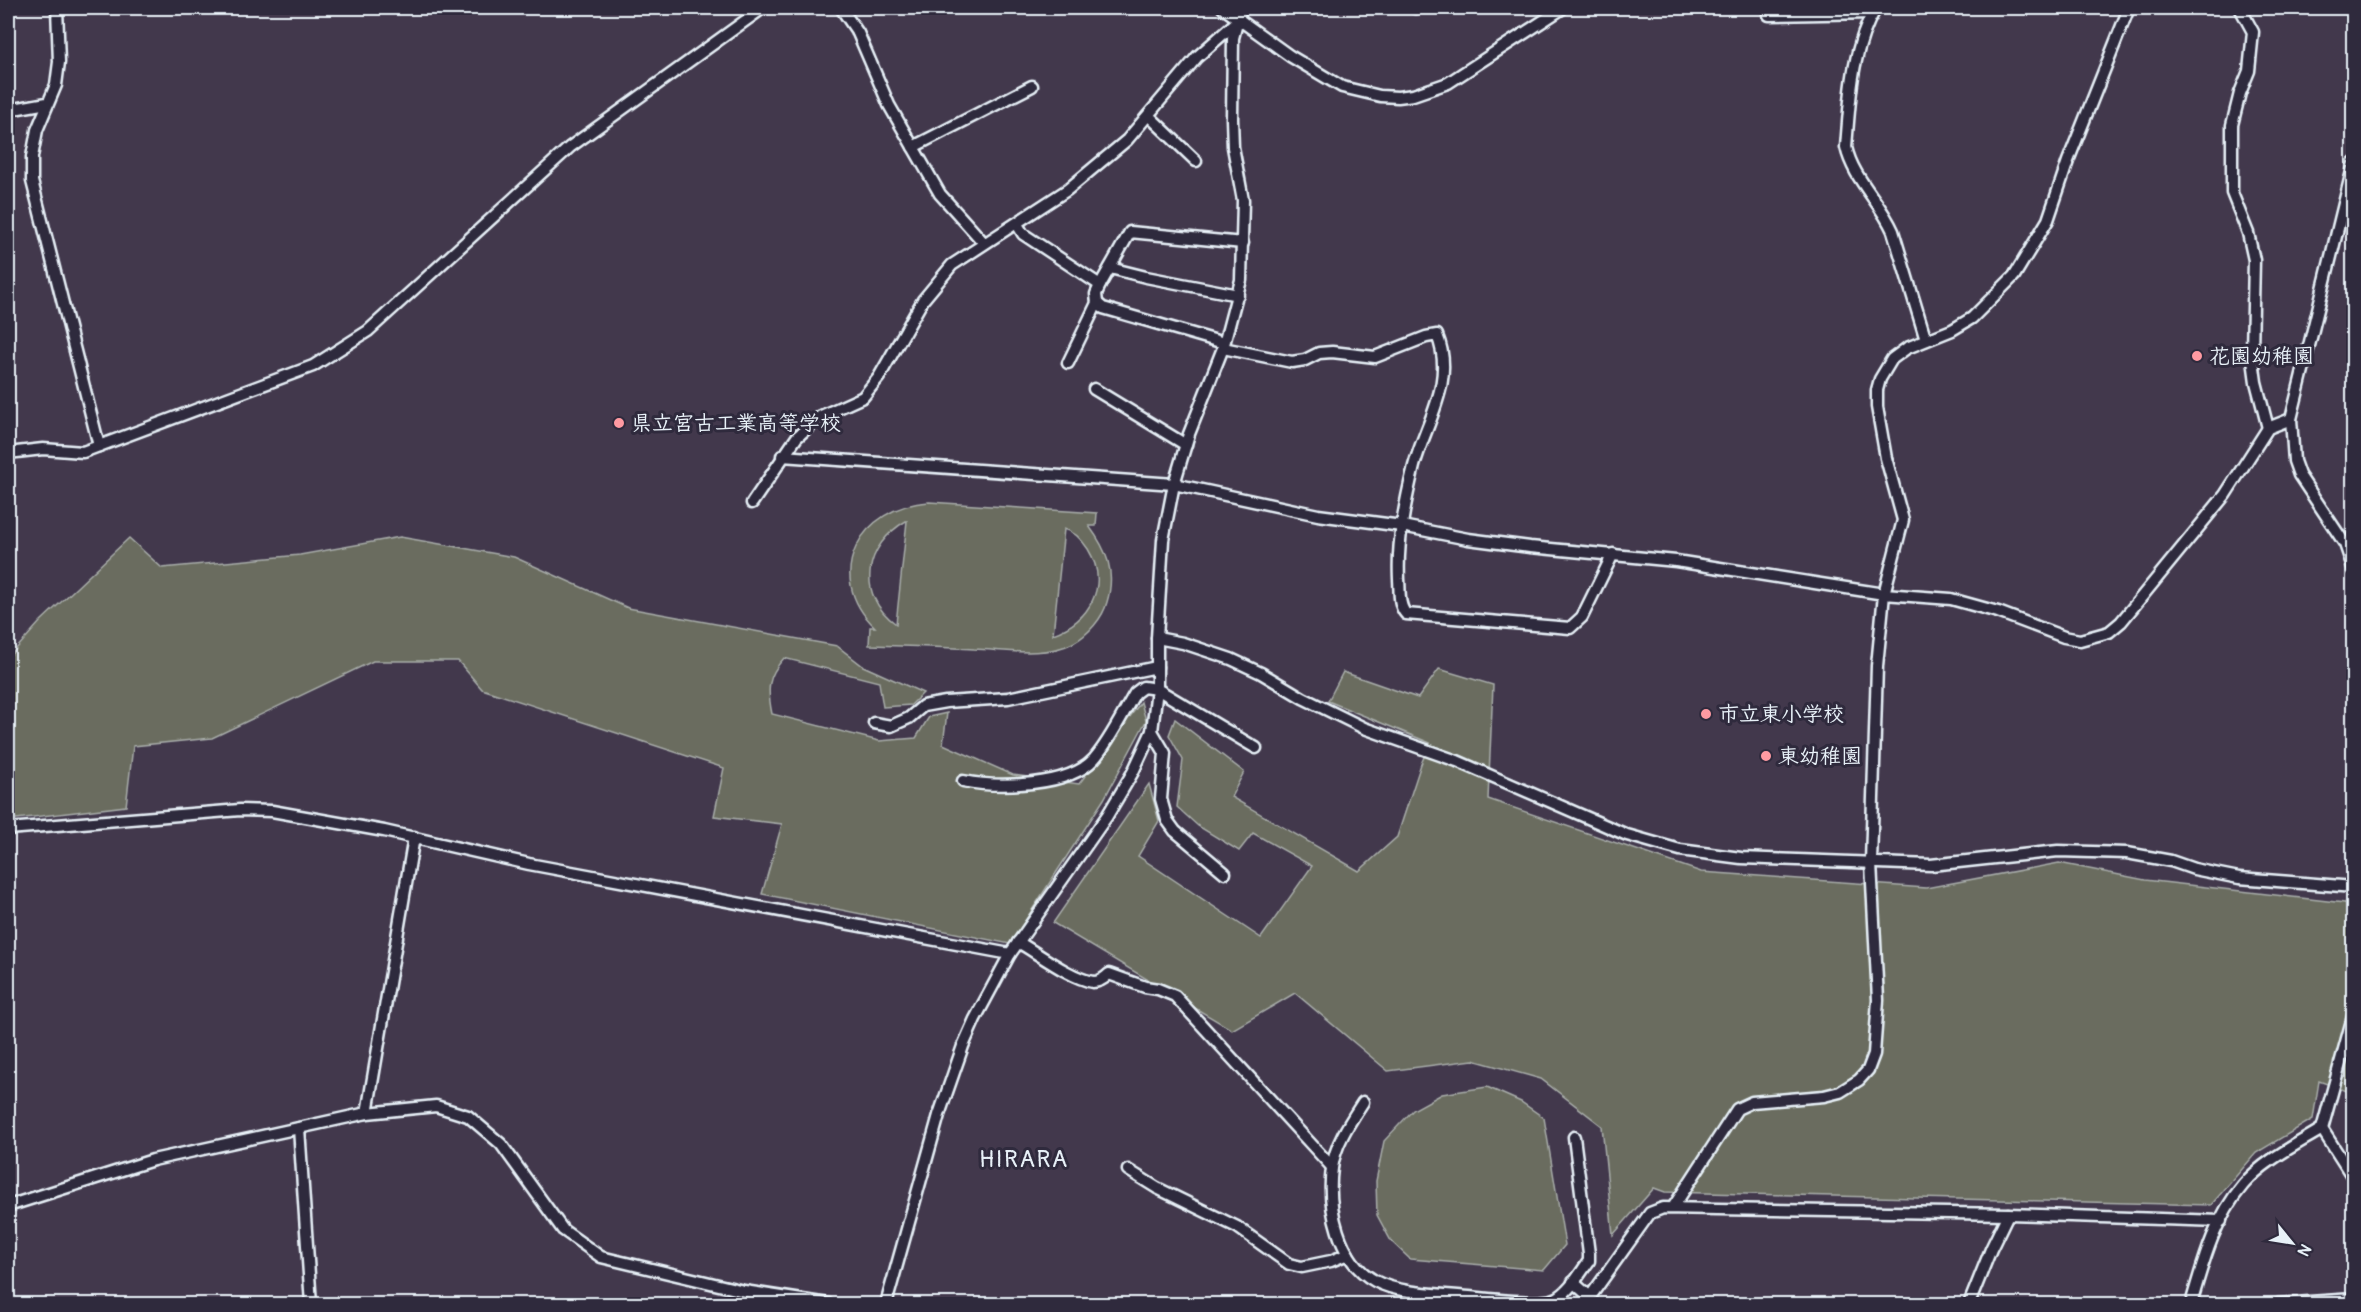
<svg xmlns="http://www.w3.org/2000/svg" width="2361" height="1312" font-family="Pangolin,'Klee One',sans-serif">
  <rect width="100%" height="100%" fill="#42384c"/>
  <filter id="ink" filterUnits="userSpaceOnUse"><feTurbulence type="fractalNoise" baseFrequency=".0167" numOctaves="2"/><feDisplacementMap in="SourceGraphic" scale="12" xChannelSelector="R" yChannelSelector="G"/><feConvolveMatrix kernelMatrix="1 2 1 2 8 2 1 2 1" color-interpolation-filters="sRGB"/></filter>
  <g filter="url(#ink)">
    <g fill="#6a6c5e" stroke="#a9aeab" stroke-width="1.5" fill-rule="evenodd">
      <path d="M929,502L1097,513L1096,526H1089C1107,550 1116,572 1107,602C1103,618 1088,635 1073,643C1044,658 1005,650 974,649C939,647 904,646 869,645L870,627H875C821,575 861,506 929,502ZM906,521H907L896,624C855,594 865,545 906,521ZM1064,529C1074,531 1082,540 1088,549C1110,585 1090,621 1053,634Z"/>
      <path d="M400,537L514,557L628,608L837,646L863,666L923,693L911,705L883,707L879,682L784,658C767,677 767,689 772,714L879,741L916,738L929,717L947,713L943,744L1013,775L1079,784L1141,702L1146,721L1104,799L1010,944L762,894L782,824L714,816L724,768L482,689L458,661H373L212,738L133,746L126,806L8,820V658L40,622L129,538L162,568L300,555Z"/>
      <path d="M1439,669L1493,685L1488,799L1701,872L1926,888L2059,863L2145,880L2353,904V1100L2350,1092L2319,1081L2313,1119L2256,1153L2211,1205L1665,1192L1654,1188L1613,1235L1602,1126L1541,1079L1473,1060L1388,1071L1295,993L1232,1030L1053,923L1149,784L1159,821L1138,856L1261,938L1312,866L1253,833L1239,851L1198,826L1177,807L1183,760L1169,735L1175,719L1244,772L1231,797L1359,871L1397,837L1421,764L1430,743L1328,701L1343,672L1418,698Z"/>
      <path d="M1487,1087L1521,1102L1544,1118L1565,1245L1544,1270L1410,1259L1391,1241L1377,1215L1376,1181L1384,1141L1413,1110L1442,1094Z"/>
    </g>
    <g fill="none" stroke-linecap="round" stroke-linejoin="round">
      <g stroke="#e8f1f8" stroke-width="15">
        <g id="minor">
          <path d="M57,8L59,62L56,85L37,130L32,157V181L99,446"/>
          <path d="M841,8L858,33L889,105L940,194L984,243"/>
          <path d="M1223,8L1290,56L1342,87L1380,96L1398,97L1413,95L1448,83L1563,8"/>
          <path d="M1415,8H1416"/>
          <path d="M1876,8C1851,48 1850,101 1846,147C1853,179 1880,201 1893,231L1926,340"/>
          <path d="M2240,8L2253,32L2249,71L2240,93L2232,125V193L2248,233L2254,260L2252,352L2256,382L2268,428"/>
          <path d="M1769,15L1873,13"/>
          <path d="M8,110L47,103"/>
          <path d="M1149,116L1196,161"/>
          <path d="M913,147L1032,86"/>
          <path d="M2354,163L2291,419L2294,461L2299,475L2345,544L2354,570"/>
          <path d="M1017,224L1023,234L1100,285"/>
          <path d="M1110,268L1146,277L1238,295"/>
          <path d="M1097,303L1103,308L1224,343"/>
          <path d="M1223,348L1292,362L1305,360L1319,353L1332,352L1375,357L1426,337L1437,335C1456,381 1426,422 1414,466C1405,503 1397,541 1399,579C1400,590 1398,605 1406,614L1570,628L1582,617L1613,554"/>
          <path d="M1068,363L1097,303L1096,294L1100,285L1130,232L1243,243"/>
          <path d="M1094,389L1186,445"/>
          <path d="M8,453L43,449L83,452L313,366L368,331L570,147L763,8"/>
          <path d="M782,456L1174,484L1318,515L1402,526L1468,539L1530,547L1676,561L1884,594L1951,599L1998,612L2064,637L2080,640L2109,632L2121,622L2225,495L2268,428L2291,419"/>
          <path d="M752,503L797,437L821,416L863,397L879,377L923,300L952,265L1067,190L1127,140L1197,57L1239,20"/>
          <path d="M1157,638L1183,643L1231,659L1261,673L1303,698L1364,728L1457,761L1627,835L1680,850L1741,858L1931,865L2058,851L2127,853L2171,861L2194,869L2239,878L2354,887"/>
          <path d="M874,723L891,726L909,718L923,706L946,702L1008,698L1157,667"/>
          <path d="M1152,731L1165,753L1161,799L1167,820L1175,831L1225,873"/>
          <path d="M963,781C997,788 1069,787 1094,759C1110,741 1123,713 1135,693L1143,687L1157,689L1256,748"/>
          <path d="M8,829L240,810L272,811L384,831L529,864L1010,954"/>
          <path d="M1018,942C1039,954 1070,978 1093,982C1100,982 1105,978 1109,974L1145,987L1158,989L1175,996L1332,1167"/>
          <path d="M1363,1102C1350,1122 1335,1144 1332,1168C1327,1206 1338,1261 1375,1281C1398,1294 1442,1294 1469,1297C1487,1299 1541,1305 1555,1299C1569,1293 1580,1273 1589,1261V1254L1574,1137"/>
          <path d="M367,1113L414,837"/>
          <path d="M299,1128L311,1304"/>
          <path d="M2322,1129L2354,1179"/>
          <path d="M1128,1170L1157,1188L1237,1227L1289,1264L1302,1267L1331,1261L1348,1254"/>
          <path d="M8,1206L153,1160L367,1113L436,1106L468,1116L501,1144L563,1230L601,1257L744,1291L828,1304"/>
          <path d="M1674,1206L1737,1109L1752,1102L1824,1096L1840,1092L1859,1080L1868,1070L1874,1054L1878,1000L1871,863L1877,666L1884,594L1903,520L1886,458L1877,407V390L1880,379L1892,359L1907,348L1952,330L1972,318L2014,276L2048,220L2068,161L2129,8"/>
          <path d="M1573,1282L1590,1297"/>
          <path d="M886,1304L939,1115L963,1046L975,1019L1010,954L1107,816L1133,772L1152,731L1157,689V638L1163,540L1174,484L1189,434L1223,348L1241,280L1243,200L1233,147L1232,119L1233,38L1241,8"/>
          <path d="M1585,1304L1650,1213L1663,1208L2008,1214L2221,1221"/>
          <path d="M1969,1304L1991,1249L2008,1214"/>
          <path d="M2191,1304C2203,1263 2214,1219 2243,1185C2263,1161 2296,1145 2322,1129L2354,1013"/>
          <path d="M2278,1304L2354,1299"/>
        </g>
      </g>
      <use href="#minor" stroke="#2f2a3d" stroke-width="10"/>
    </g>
  </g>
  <g fill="#ff9aa2" stroke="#2f2a3d" stroke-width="2">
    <circle cx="2197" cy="356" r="6"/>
    <circle cx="619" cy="423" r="6"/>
    <circle cx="1706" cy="714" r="6"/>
    <circle cx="1766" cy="756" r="6"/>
  </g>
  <g text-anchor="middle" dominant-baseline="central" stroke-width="6" stroke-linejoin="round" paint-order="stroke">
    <g font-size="21" font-weight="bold" fill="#e8f1f8" stroke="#2f2a3d" text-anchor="start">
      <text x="2209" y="356">花園幼稚園</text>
      <text x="631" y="423">県立宮古工業高等学校</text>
      <text x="1718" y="714">市立東小学校</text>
      <text x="1778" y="756">東幼稚園</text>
    </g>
    <g font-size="24" letter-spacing="1.5" fill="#e8f1f8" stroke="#2f2a3d">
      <text x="1024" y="1159">HIRARA</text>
    </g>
  </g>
  <rect width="2361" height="1312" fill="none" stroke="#2f2a3d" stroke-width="30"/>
  <rect x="15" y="15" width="2331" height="1282" fill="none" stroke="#e8f1f8" stroke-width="2" filter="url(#ink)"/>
  <g transform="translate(2292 1243) rotate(120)" stroke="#2f2a3d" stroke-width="4.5" paint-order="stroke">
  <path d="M0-4.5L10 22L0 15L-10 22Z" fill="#e8f1f8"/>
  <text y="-9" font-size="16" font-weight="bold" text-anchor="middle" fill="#e8f1f8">N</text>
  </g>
</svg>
